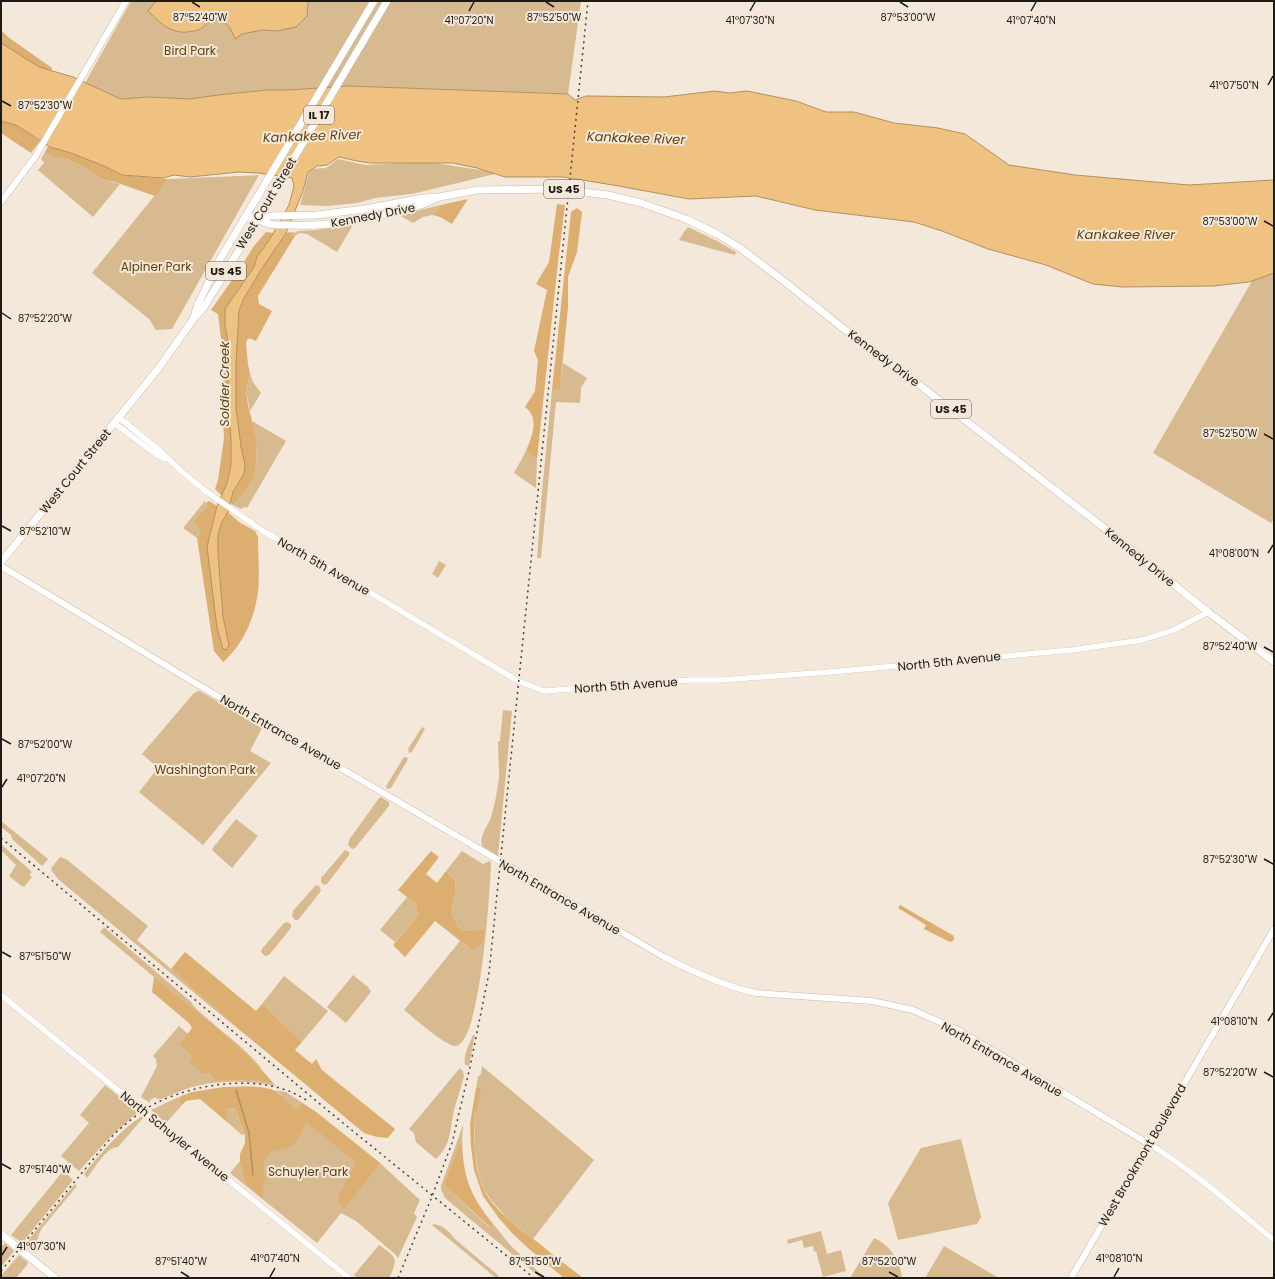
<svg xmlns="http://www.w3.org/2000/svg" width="1275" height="1279" font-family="Poppins,sans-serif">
  <rect width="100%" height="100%" fill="#f3e8d9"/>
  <g fill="#d8ba90">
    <path d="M131,1H581L568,94L349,86L289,90H267L218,95L190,99L148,97L121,99L85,83Z"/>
    <path d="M45,152L51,156L69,160L87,169L104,180L120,184L93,217L38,170L44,163L41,159Z"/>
    <path d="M338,159L365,165L429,162L499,173L412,194L375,198L358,203L327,206L300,205L310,169L326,168Z"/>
    <path d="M259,175L172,329L156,330L149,319L92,273L168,179Z"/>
    <path d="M441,205L433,215L423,217L413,223L399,215Z"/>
    <path d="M353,225L337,252L307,234L299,233L295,236L291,235L292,232L296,233L297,231L316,230Z"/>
    <path d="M688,227L717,241L736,252L735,255L679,240L684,232Z"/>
    <path d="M1274,271V519L1271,523L1153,453L1256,274Z"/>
    <path d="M563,363L587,378L581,388L580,403L556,402L541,558H537L542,491L552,390L560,388Z"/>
    <path d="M250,374L253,382L261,393L250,411L246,390Z"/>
    <path d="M252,421L286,441L247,508L245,507L241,509L233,505L247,489L254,477L256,466L257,440Z"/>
    <path d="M526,451L531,456L537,459L536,488L514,473Z"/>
    <path d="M205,501L207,507L201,512V529L197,538L183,528Z"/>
    <path d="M439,561L446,565L438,578L432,574Z"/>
    <path d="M198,691H200L262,728L250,751L271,763L203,845L139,792L158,768L142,754L193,694Z"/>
    <path d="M503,710L512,711L498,856L482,846C479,836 488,826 491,817C494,809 499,783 499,775C499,764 498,752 498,741H500Z"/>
    <path d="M422,727L425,729L412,752L409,753L408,749Z"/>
    <path d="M404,757L408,758L407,761L391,788L387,789L386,786Z"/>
    <path d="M381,797L389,802V806L355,848L352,849L348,845L349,840L379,798Z"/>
    <path d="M236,819L258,836L232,868L213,851L212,849Z"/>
    <path d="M1,821L48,859L42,866L12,839L11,835L1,827Z"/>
    <path d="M1,844L32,872L29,875L32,877L24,887L20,885L9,876L16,865L1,850Z"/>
    <path d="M345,850L349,852V855L327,884L324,885L321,882V878Z"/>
    <path d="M462,851L483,864L490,861L491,864C490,889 481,1042 456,1046C446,1047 413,1017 404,1010L460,941L473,951L485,929L468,931L458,927L452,914L453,899L456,893L455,880L446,871Z"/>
    <path d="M60,857L66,859L148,926L137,940L237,1025L258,1045L210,1006L58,879L51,870L52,867Z"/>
    <path d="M316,885L319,886L321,891L298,920H295L292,916L293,911Z"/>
    <path d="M407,897L416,904L418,916L395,942L380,930Z"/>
    <path d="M287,922L291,924V928L269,955L265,956L261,952L262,949L284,923Z"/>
    <path d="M104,927L190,1001C197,1011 207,1018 217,1027C233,1040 251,1054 264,1072L227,1038L100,932Z"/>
    <path d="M353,975L369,988L371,992L346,1023L327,1007Z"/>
    <path d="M284,976L328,1011L302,1042L262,1004Z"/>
    <path d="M179,1026L188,1034L180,1045L189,1052L202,1074L209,1073L216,1081L251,1080L274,1084L276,1086C250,1081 222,1080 196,1086C184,1089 172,1095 161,1099H157L156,1097L150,1100V1103L141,1097L157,1066L156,1059L153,1056Z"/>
    <path d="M473,1035H475L469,1066L465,1065C463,1054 469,1045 473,1035Z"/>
    <path d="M482,1066L594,1160L533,1239L508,1219L491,1200L484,1190L479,1178L475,1152L474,1114L477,1111L480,1088H476L478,1077L481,1074Z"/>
    <path d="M460,1068L463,1071L464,1076C461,1088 457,1099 454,1110C450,1129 451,1146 436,1159L416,1142L414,1133L409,1129Z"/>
    <path d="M105,1085L138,1112L110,1137L79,1171L61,1156L89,1123L80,1115Z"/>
    <path d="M273,1090L286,1092L316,1112L380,1163L420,1200L414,1213L417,1217L398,1258L396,1255L356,1221L341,1213L317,1243L230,1173L288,1103L279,1093Z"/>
    <path d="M181,1096L179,1103L182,1105L166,1123L151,1110Z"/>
    <path d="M235,1108L244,1134L242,1135L227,1122L228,1115L227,1109Z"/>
    <path d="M142,1116L144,1117L118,1147C106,1147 95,1168 87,1178L84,1174C101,1153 119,1131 142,1116Z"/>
    <path d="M463,1125L462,1144H460L444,1185L489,1227L494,1225L511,1246L545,1278H541L445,1198L441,1189V1186Z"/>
    <path d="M961,1139L981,1217L977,1224L898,1240L888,1203L921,1148Z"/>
    <path d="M63,1171L73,1180L22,1243L11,1235Z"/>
    <path d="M75,1184L77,1186L42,1228L39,1234L34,1250V1252L26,1247L28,1245L26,1243Z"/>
    <path d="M435,1224L443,1227L449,1232L456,1240L499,1276L497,1278H496L432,1225Z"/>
    <path d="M821,1231L827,1254L841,1250L846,1271L823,1277L816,1251L814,1252L813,1246L804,1248L802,1240L788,1244L787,1240Z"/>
    <path d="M874,1238C890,1245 900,1260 902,1278H850Z"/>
    <path d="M5,1243L14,1251L1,1267L2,1246Z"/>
    <path d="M379,1245C396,1257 399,1258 389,1278H357L354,1275Z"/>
    <path d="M944,1246L999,1278H925Z"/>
    <path d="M19,1255L28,1262L27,1265L16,1278H1V1276Z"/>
  </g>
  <g fill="#dcae6f">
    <path d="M1,30L8,37L52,68L51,71L39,67L1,43Z"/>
    <path d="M1,121L16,125L40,141L31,153L1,133Z"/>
    <path d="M48,146L71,153L104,166L122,175L168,179L155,196L115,182L104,180L87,169L69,160L51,156L45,152Z"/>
    <path d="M468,199L452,224L440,217L433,215L441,205Z"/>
    <path d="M557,204L565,205L558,262L537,459L531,456L526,451C532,436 540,418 525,407L535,391L538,360L534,351L547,290L536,284L549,262Z"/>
    <path d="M577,208L582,212L577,252L568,277V307L560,389L552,390L571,212Z"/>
    <path d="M266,232L274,233L257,257L254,267L225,309V326L228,341V406L231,438V465L227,483L222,496L215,489L218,480L224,438L223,419L224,363L218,314L211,310L237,273L254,246Z"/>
    <path d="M292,232L291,235L295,236L258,296L259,304L272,311L256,341L249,338L247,340L246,344L248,364L250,374L246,390L248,405L257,440L256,466L254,477L247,489L233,505L230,502L233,492L244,474L236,408V362L239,311L243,300L261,270L286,233Z"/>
    <path d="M209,501L217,506L207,547L210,569L229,645L223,617L218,554V535L222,522L228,512L239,522L255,531L258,537C258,559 261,582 256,603C252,624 239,649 223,662L214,651L197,538L201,529L197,526L195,522L201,512L207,507L206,503Z"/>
    <path d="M431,851L439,857L426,874L437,883L446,871L455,880L456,893L453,899L452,914L458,927L468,931L485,929L483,942L473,951L435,921L405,957L393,945L418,916L416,904L398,890Z"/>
    <path d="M900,905L954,936V940L950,942L924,929L926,925L898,908Z"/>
    <path d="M185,952L256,1011L262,1004L302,1042L295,1050L312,1064L316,1059L322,1070L395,1129L388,1138L377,1137L364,1133L258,1045L171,969Z"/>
    <path d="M154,977C195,1011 239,1043 274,1084L251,1080L216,1081L209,1073L202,1074L197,1067L190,1063L192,1057L189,1052L179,1045L192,1028L189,1023L152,992Z"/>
    <path d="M224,1087C238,1087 267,1084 278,1093C285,1098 290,1105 296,1111L302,1103L316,1112L380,1163L344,1209L339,1202V1195L356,1162L306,1122C302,1130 299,1140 292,1146C283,1151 271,1147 265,1159C259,1171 271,1178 261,1189L263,1192V1198L246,1184L244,1176L243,1168L240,1160V1154L245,1143V1136L235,1108L227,1109L228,1115L227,1122L200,1099L186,1101L182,1105L179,1103L181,1096L192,1092Z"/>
    <path d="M476,1088H481L477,1111L474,1114C474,1135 474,1157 479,1178C487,1207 518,1227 540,1244C554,1256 569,1267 583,1278H564L529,1249L511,1232L498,1217L483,1196L474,1170L471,1147L470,1124Z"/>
    <path d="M460,1143L462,1144C464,1180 471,1197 494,1225L490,1227L444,1185Z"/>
  </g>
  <g fill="#f0c281" stroke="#b19061">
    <path d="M156,1H308L307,16L296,27L277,31L262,30L242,34L235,39C230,26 228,23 215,18C209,21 206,26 200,29C197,31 192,31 188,32C171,34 159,22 148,11Z"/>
    <path d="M1,43L39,67L73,77L121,99L148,97L190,99L218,95L267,90H289L349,86L568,94L575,100L586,96L664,97L715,91L729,93L747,91L796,101L826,112H854L894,123L938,128L965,134L1009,165L1075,175L1189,185L1274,180V273L1249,282L1213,286L1123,287L1093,284L1046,265L988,249L942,231L914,222L815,210L756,196L689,199L613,185L563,177H505L477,168L453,163H370L357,161L339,157L327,165L317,166L308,172L303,191L286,233L261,270L243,300L239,311L236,362V408L241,447L245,465L244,474L233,492L228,512L222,522L218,535V554L223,617L229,645L226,650L223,649L217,628L207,547L217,506L227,483L231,465V438L228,406V341L225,326V309L254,267L257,257L270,239L289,205L294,186L292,178L258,173L239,172L190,177L174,175L163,178L122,175L104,166L71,153L50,147L16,125L1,121Z"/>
  </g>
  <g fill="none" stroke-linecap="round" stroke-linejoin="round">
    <path stroke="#b19061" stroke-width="1.5" d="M236,1090L249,1133L253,1175"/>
    <g stroke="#c6bcae" stroke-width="6">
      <g id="tertiary">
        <path d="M118,417L160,451L179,469L207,492L263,531L334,571L518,681L544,691L690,680H721L830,672L1072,650L1142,640L1174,630L1208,612"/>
        <path d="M114,423L157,455L165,459"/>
        <path d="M1,995L349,1278"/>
        <path d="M1149,1144C1194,1171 1233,1207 1274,1240"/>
      </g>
    </g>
    <g stroke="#c6bcae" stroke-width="7">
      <g id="secondary">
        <path d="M1,202L35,157L126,1"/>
        <path d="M1,566L195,683L664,957C693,972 724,986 756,993L872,1001L913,1010L960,1031L1149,1144"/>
        <path d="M1071,1278L1274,929"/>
      </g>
    </g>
    <g stroke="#c6bcae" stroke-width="8">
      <g id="primary">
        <path d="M246,217L258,219L271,216L317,215L365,209L423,198L439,197L478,190L559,189L608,195L641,203L686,219L717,234L740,248L785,282L844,329L917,383L1103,527L1208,612L1274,662"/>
        <path d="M258,219C261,220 263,222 266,223C273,226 283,225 290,225C324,227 357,221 390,213C406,210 422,206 437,198"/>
        <path d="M194,317L198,304L219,261L374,1"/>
        <path d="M1,562L158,369L192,321L204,307L258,219L387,1"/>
        <path d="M1,1234L55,1278"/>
      </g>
    </g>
    <use href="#tertiary" stroke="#fff" stroke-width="5.5"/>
    <use href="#secondary" stroke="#fff" stroke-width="6"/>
    <use href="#primary" stroke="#fff" stroke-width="7"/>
    <g stroke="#48433c" stroke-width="1.5" stroke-dasharray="2 4" stroke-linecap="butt">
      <path d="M1,838L332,1114L534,1278"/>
      <path d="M1,1271L114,1134C127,1123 140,1111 156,1103C199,1082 268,1072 309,1102"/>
      <path d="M398,1278L431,1199L452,1143L470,1067L489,973L588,1"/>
    </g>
  </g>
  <path fill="none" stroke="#1e1a15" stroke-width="1.5" d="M192,2L200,7M546,2L554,7M900,2L908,7M469,11L474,2M750,11L755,2M1031,11L1036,2M1268,85L1273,76M2,101L11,106M1264,221L1273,226M2,313L11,319M1264,434L1273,439M2,526L11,531M1268,553L1273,545M1264,647L1273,652M2,739L11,744M2,787L7,779M1264,859L1273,864M2,952L11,957M1268,1021L1273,1013M1264,1072L1273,1077M2,1164L11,1169M2,1255L7,1247M181,1272L189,1277M535,1272L544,1277M889,1272L898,1277M270,1277L275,1268M1114,1277L1119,1268"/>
  <g text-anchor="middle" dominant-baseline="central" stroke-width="4" stroke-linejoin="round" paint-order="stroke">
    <g fill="#f3e8d9" stroke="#5e5850" stroke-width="1">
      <rect x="304" y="106" width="30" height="18" rx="3"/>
      <rect x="544" y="180" width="40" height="18" rx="3"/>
      <rect x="206" y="262" width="40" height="18" rx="3"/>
      <rect x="931" y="400" width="40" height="18" rx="3"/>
    </g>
    <g font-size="11" font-weight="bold" fill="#1e1a15">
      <text x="319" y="115">IL 17</text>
      <text x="564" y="189">US 45</text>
      <text x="226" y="271">US 45</text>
      <text x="951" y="409">US 45</text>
    </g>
    <g font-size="12" fill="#5e3f0c" stroke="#f3e8d9">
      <text x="190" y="50">Bird Park</text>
      <text x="156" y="266">Alpiner Park</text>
      <text x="205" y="769">Washington Park</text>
      <text x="308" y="1171">Schuyler Park</text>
    </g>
    <g font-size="12" fill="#1e1a15" stroke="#f3e8d9">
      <text transform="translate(266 203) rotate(-59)">West Court Street</text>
      <text transform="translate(373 215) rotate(-11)">Kennedy Drive</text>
      <text transform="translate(884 358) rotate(37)">Kennedy Drive</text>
      <text transform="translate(75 471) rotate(-51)">West Court Street</text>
      <text transform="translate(1140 557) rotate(39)">Kennedy Drive</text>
      <text transform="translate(324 566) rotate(30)">North 5th Avenue</text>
      <text transform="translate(949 661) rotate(-6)">North 5th Avenue</text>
      <text transform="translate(626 685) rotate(-4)">North 5th Avenue</text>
      <text transform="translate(281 732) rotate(30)">North Entrance Avenue</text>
      <text transform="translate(560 897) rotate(30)">North Entrance Avenue</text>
      <text transform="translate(1002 1059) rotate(30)">North Entrance Avenue</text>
      <text transform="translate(175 1136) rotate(39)">North Schuyler Avenue</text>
      <text transform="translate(1142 1155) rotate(-60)">West Brookmont Boulevard</text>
    </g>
    <g font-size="13" font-style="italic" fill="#614210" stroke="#f3e8d9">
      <text transform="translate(312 136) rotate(-2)">Kankakee River</text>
      <text transform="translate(636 138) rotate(2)">Kankakee River</text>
      <text x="1126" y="234">Kankakee River</text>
      <text transform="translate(224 384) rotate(-90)">Soldier Creek</text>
    </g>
  </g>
  <g font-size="10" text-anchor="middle" fill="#1e1a15" stroke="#f3e8d9" stroke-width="4" stroke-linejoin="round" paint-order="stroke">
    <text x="200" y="21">87°52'40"W</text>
    <text x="554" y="21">87°52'50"W</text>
    <text x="908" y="21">87°53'00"W</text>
    <text x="469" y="24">41°07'20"N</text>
    <text x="750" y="24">41°07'30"N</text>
    <text x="1031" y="24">41°07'40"N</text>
    <text x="1234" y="89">41°07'50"N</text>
    <text x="45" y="109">87°52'30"W</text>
    <text x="1230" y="225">87°53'00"W</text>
    <text x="45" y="322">87°52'20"W</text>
    <text x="1230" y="437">87°52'50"W</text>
    <text x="45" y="535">87°52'10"W</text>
    <text x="1234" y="557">41°08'00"N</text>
    <text x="1230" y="650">87°52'40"W</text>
    <text x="45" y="748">87°52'00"W</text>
    <text x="41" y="782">41°07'20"N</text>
    <text x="1230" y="863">87°52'30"W</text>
    <text x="45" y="960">87°51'50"W</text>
    <text x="1234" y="1025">41°08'10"N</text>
    <text x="1230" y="1076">87°52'20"W</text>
    <text x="45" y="1173">87°51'40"W</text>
    <text x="41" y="1250">41°07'30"N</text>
    <text x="275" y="1262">41°07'40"N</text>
    <text x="1119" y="1262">41°08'10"N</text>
    <text x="181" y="1265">87°51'40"W</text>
    <text x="535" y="1265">87°51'50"W</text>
    <text x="889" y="1265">87°52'00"W</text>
  </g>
  <rect width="1275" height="1279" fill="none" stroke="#1e1a15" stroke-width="4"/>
</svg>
